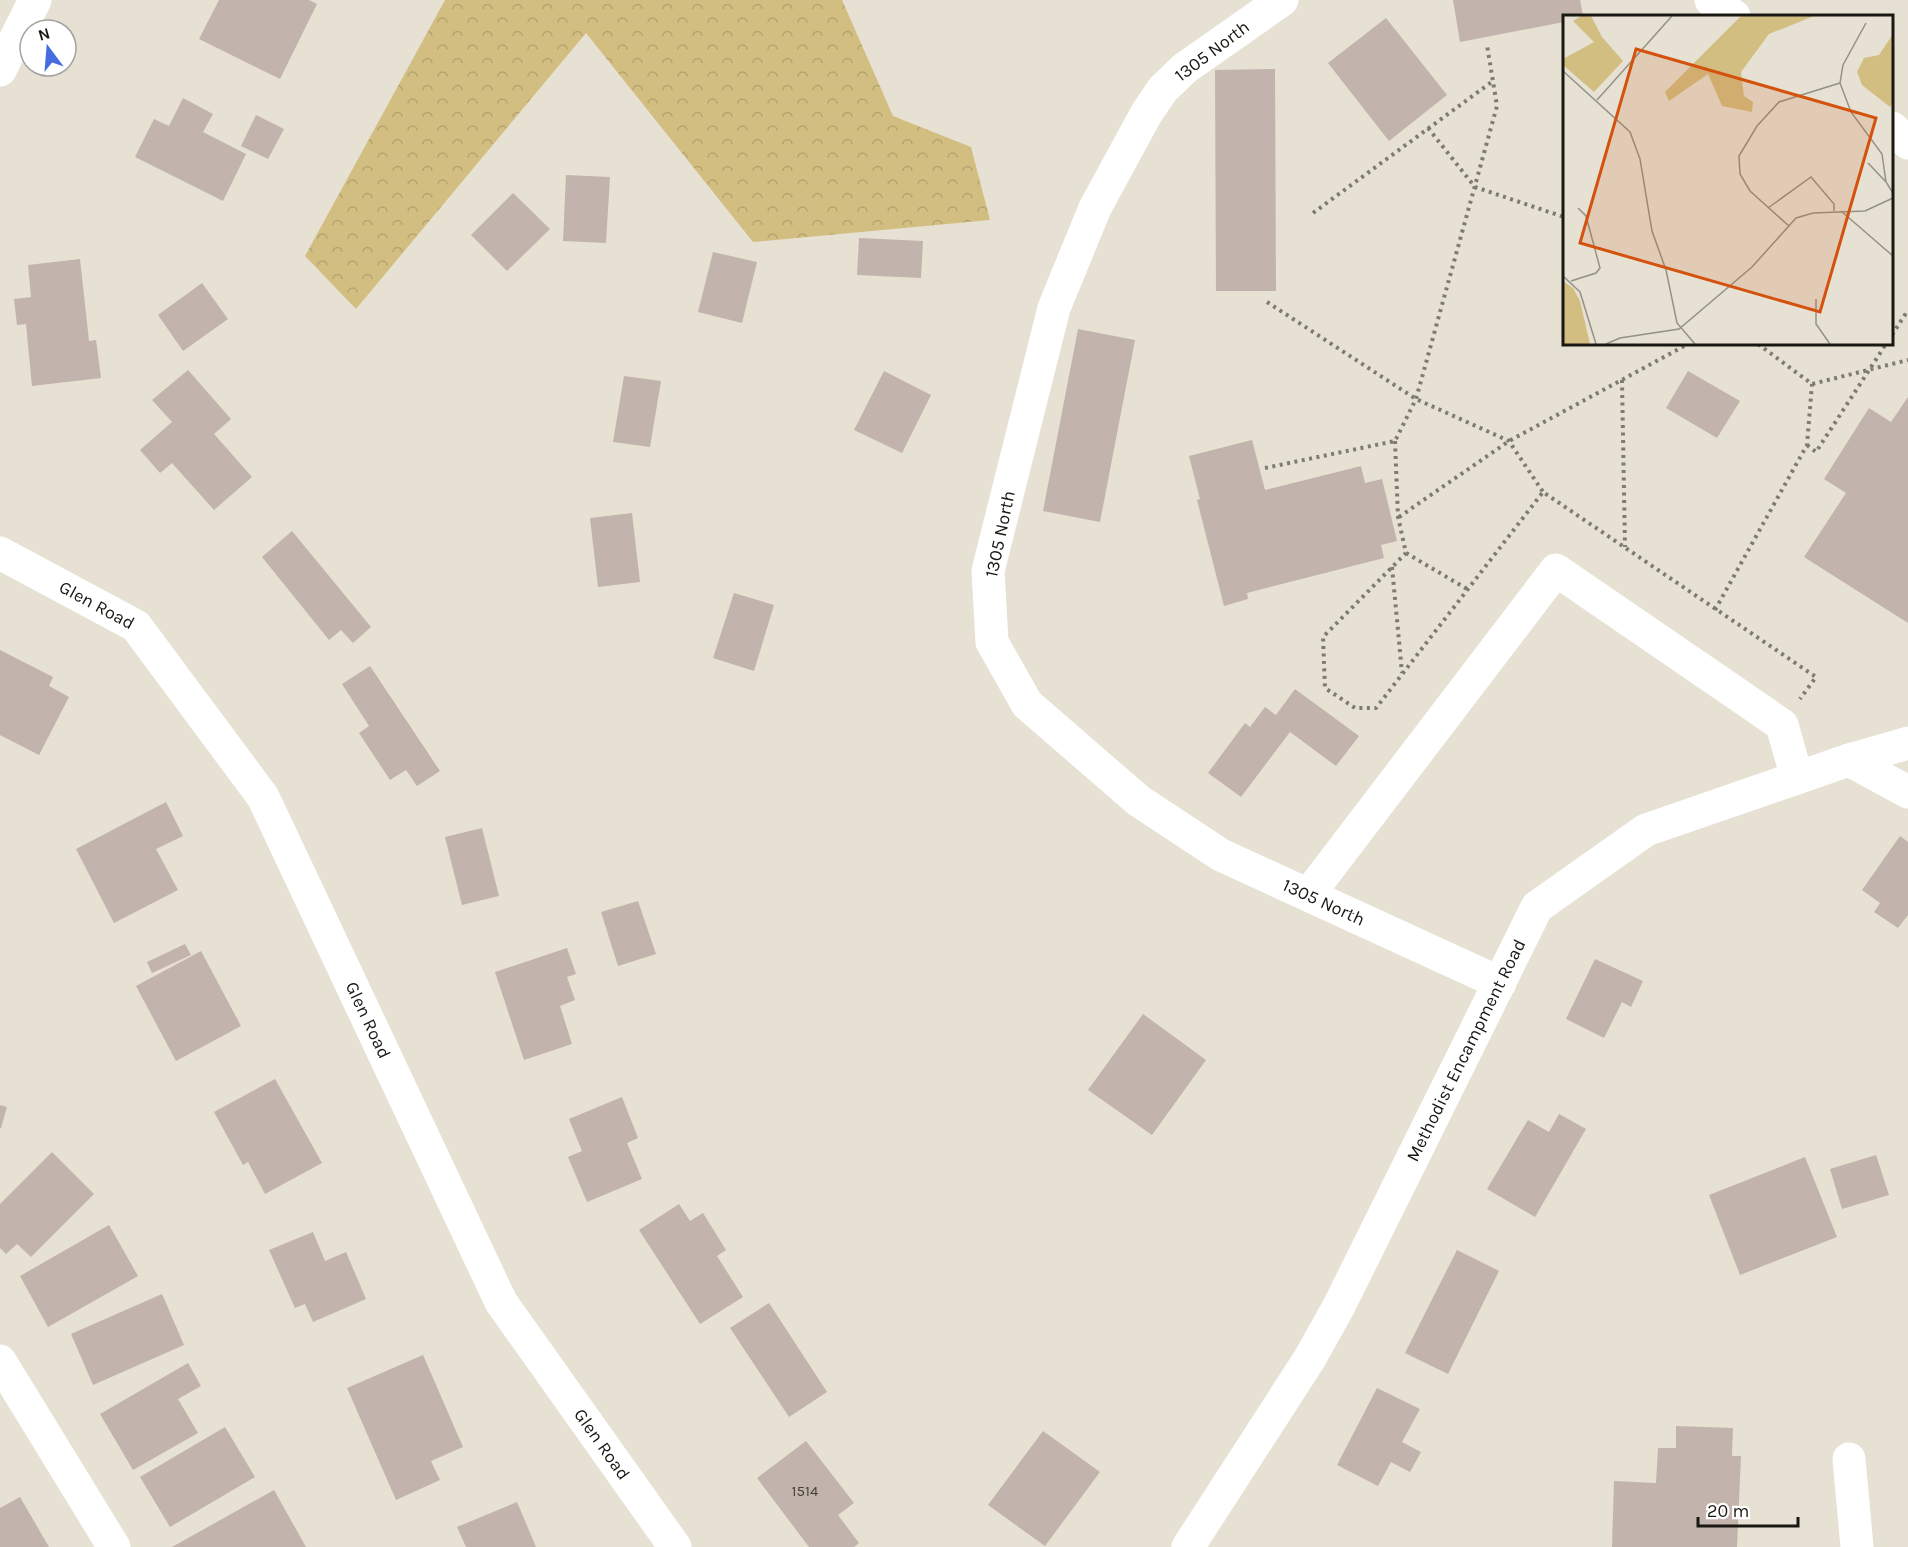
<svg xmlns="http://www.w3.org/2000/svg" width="1908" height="1547" font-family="Karla,sans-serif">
  <defs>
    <pattern id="forest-crowns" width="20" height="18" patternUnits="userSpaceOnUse" patternTransform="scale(1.5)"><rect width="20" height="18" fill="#d3be82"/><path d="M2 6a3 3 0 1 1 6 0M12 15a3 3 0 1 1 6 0" fill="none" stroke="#b5a36f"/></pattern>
  </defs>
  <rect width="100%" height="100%" fill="#e6e1d2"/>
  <path fill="url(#forest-crowns)" d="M445,0H842L893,116L971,147L990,220L753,242L586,33L356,309L305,256Z"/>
  <g fill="#c3b3ad">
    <path d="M219,0H309L317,4L280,79L199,39Z"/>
    <path d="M1453,0H1580L1583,16H1564V22L1460,42Z"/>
    <path d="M1386,18L1447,95L1389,141L1328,63Z"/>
    <path d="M1275,69L1276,291H1216L1215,70Z"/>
    <path d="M183,98L213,114L203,132L246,154L223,201L135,157L154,119L169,126Z"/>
    <path d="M256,115L284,129L268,159L241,146Z"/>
    <path d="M566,175L610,177L606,243L563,241Z"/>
    <path d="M513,193L550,229L507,271L471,235Z"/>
    <path d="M859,238L923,241L921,278L857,275Z"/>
    <path d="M713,252L757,262L742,323L698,312Z"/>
    <path d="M80,259L89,341L96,340L101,378L32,386L26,324L17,325L14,299L31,297L28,265Z"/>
    <path d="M202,283L228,319L183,351L158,315Z"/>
    <path d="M1078,329L1135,340L1100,522L1043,511Z"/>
    <path d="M188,370L231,419L214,434L252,477L214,510L172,463L160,473L140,450L172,422L152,400Z"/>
    <path d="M884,371L931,395L902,453L854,430Z"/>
    <path d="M1688,371L1740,401L1717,438L1666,408Z"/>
    <path d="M624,376L661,381L650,447L613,442Z"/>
    <path d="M1908,397V623L1804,557L1846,493L1824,479L1869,408L1891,422Z"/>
    <path d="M1252,440L1265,490L1361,466L1365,483L1382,479L1397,541L1381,545L1384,558L1247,593L1248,599L1224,606L1197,500L1200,499L1189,456Z"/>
    <path d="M632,513L640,582L598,587L590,518Z"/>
    <path d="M292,531L371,627L353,643L341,630L329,640L262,557Z"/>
    <path d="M734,593L774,605L754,671L713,658Z"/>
    <path d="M0,650L53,677L49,686L69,697L39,755L0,735Z"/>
    <path d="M370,666L440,771L417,786L406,770L390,780L359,733L369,726L342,684Z"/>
    <path d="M1295,689L1359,736L1336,766L1290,732L1241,797L1208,773L1245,723L1250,727L1265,707L1276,715Z"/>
    <path d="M166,802L183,836L156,849L178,890L114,923L76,849Z"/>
    <path d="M482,828L499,896L462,905L445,837Z"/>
    <path d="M1900,836L1908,842V915L1898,928L1874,912L1880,903L1862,890Z"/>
    <path d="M638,901L656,954L618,966L601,912Z"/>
    <path d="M185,944L191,955L152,973L147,962Z"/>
    <path d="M567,948L576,974L567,977L575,1000L560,1006L572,1044L524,1060L495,972Z"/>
    <path d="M201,951L241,1026L176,1061L136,986Z"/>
    <path d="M1595,959L1643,981L1631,1007L1622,1002L1604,1038L1566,1019Z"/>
    <path d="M1143,1014L1206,1060L1152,1135L1088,1090Z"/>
    <path d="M275,1079L322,1163L265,1194L248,1162L243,1165L214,1112Z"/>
    <path d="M622,1097L638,1138L627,1143L642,1179L587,1202L568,1157L582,1151L569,1119Z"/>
    <path d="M0,1105L7,1107L1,1128H0Z"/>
    <path d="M1559,1114L1586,1129L1535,1217L1487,1189L1528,1120L1549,1132Z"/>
    <path d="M52,1152L94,1194L31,1257L17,1244L6,1254L0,1248V1204Z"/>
    <path d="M1876,1155L1889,1195L1842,1209L1830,1169Z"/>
    <path d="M1805,1157L1837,1237L1740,1275L1709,1195Z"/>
    <path d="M679,1204L690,1221L703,1213L726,1250L717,1256L743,1297L700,1324L639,1230Z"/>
    <path d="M109,1225L138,1276L48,1327L20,1276Z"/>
    <path d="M313,1232L325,1261L346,1252L366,1299L313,1322L305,1304L295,1308L269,1250Z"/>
    <path d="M1457,1250L1499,1271L1448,1374L1405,1353Z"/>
    <path d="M162,1294L184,1345L93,1385L71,1334Z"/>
    <path d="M769,1303L827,1392L789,1417L730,1328Z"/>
    <path d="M423,1355L463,1447L431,1461L440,1480L396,1500L347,1388Z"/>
    <path d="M188,1363L201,1386L178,1399L198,1433L133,1470L100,1414Z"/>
    <path d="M1377,1388L1420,1409L1402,1442L1421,1452L1410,1472L1391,1462L1378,1486L1337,1465Z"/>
    <path d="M1676,1426L1733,1428L1732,1456H1741L1737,1547H1612L1614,1481L1656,1483L1658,1448H1676Z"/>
    <path d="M225,1427L255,1477L170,1527L140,1477Z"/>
    <path d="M1043,1431L1100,1472L1045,1546L988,1505Z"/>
    <path d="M806,1441L854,1503L838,1515L859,1543L854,1547H809L757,1478Z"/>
    <path d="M274,1490L306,1547H172Z"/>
    <path d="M20,1497L49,1547H0V1508Z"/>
    <path d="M517,1502L536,1547H466L457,1527Z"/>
  </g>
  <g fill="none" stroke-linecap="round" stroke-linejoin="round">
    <g stroke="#7e7b71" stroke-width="4" stroke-dasharray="3 4.5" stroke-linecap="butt">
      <path d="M1428,128L1475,187L1564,217"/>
      <path d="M1313,213L1493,81"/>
      <path d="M1267,302L1416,399L1509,441L1543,492"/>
      <path d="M1892,335L1908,310"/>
      <path d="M1758,344L1812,384L1908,360"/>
      <path d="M1622,380L1625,547"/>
      <path d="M1395,441L1398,517L1406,553L1323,637L1325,688L1355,708H1376L1543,492L1816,677L1800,699"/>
      <path d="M1807,445L1816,452L1886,344"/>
      <path d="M1265,468L1395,441L1416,399L1497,106L1487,45"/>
      <path d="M1399,517L1509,441L1688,344"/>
      <path d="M1406,553L1467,589"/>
      <path d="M1392,567L1402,673"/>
      <path d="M1715,610L1807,445L1812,384"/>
    </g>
    <g stroke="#fff" stroke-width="33">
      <path id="s1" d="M1282,0L1185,68L1163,89L1146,114L1095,208L1054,308L988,571L992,642L1027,704L1139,801L1221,855L1500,983"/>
      <path d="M1711,0L1734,16"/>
      <path d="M0,70L35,0"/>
      <path d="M1892,128L1908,143"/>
      <path id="s2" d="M0,553L136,626L263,797L501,1302L675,1547"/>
      <path d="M1849,760L1908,792"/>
      <path d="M1309,894L1556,570L1782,725L1797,778"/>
      <path d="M0,1361L114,1547"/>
      <path d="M1849,1459L1857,1547"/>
      <path id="s3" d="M1188,1547L1310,1358L1339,1306L1537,907L1646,830L1849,760L1908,743"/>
    </g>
  </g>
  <g text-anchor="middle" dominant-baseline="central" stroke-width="6" stroke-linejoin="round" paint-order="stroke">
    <g font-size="15" fill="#443f3a">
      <text x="805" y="1491">1514</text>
    </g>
    <g font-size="18" fill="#1a1813" stroke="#fff">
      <text transform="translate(1212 51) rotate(-37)">1305 North</text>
      <text transform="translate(1000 534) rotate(-78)">1305 North</text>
      <text stroke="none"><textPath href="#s2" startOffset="110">Glen Road</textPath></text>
      <text stroke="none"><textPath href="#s1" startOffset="1167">1305 North</textPath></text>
      <text stroke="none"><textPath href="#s2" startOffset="614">Glen Road</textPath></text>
      <text stroke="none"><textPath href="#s3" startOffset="570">Methodist Encampment Road</textPath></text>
      <text stroke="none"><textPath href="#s2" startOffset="1100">Glen Road</textPath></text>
    </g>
  </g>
  <g transform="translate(1563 15)">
    <rect width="330" height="330" fill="#e6e1d2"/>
    <path d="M178,1H251L206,19L178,57L181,81L190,87L189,97L159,91L145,59L106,86L102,77ZM330,19V88L327,92L299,70L294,57L301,43L316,40Z" fill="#d3be82"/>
    <path d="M18,1H28L39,22L60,46L31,77L0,50V44L31,27L10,6ZM0,266L10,273L17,286L27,329H0Z" fill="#d3be82"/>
    <path fill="none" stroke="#949186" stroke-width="1.5" d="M303,8L280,50L277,68L288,97L319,139L323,167L330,178M0,56L67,117L77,144L89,216L103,255L114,308L132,329M34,85L109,1M305,148L323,167M205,193L248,162L271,189V196M278,196L330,241M226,211L187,176L177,159L176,141L194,111L216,87L277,68M0,261L17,277L33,329M8,266L33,258L37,253L23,201L15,193M253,284V309L267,329M43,329L57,323L116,314L189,252L233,203L250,198L302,196L330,183"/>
    <path fill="#d3520d" fill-opacity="0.15" stroke="#d3520d" stroke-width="3" d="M73,34L313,103L257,297L17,228Z"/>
    <rect width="330" height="330" fill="none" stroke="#1a1813" stroke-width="3"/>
  </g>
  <g transform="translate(48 48) rotate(344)"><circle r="28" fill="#ffffff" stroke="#a3a3a1" stroke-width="1.5"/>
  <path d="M0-4.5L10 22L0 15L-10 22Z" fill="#456ddf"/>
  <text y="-9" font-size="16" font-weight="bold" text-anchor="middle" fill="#1a1813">N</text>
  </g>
  <path d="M1698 1517v9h100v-9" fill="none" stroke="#1a1813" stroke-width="3"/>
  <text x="1707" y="1517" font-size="18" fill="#1a1813" stroke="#ffffff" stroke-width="4.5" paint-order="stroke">20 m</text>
</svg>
